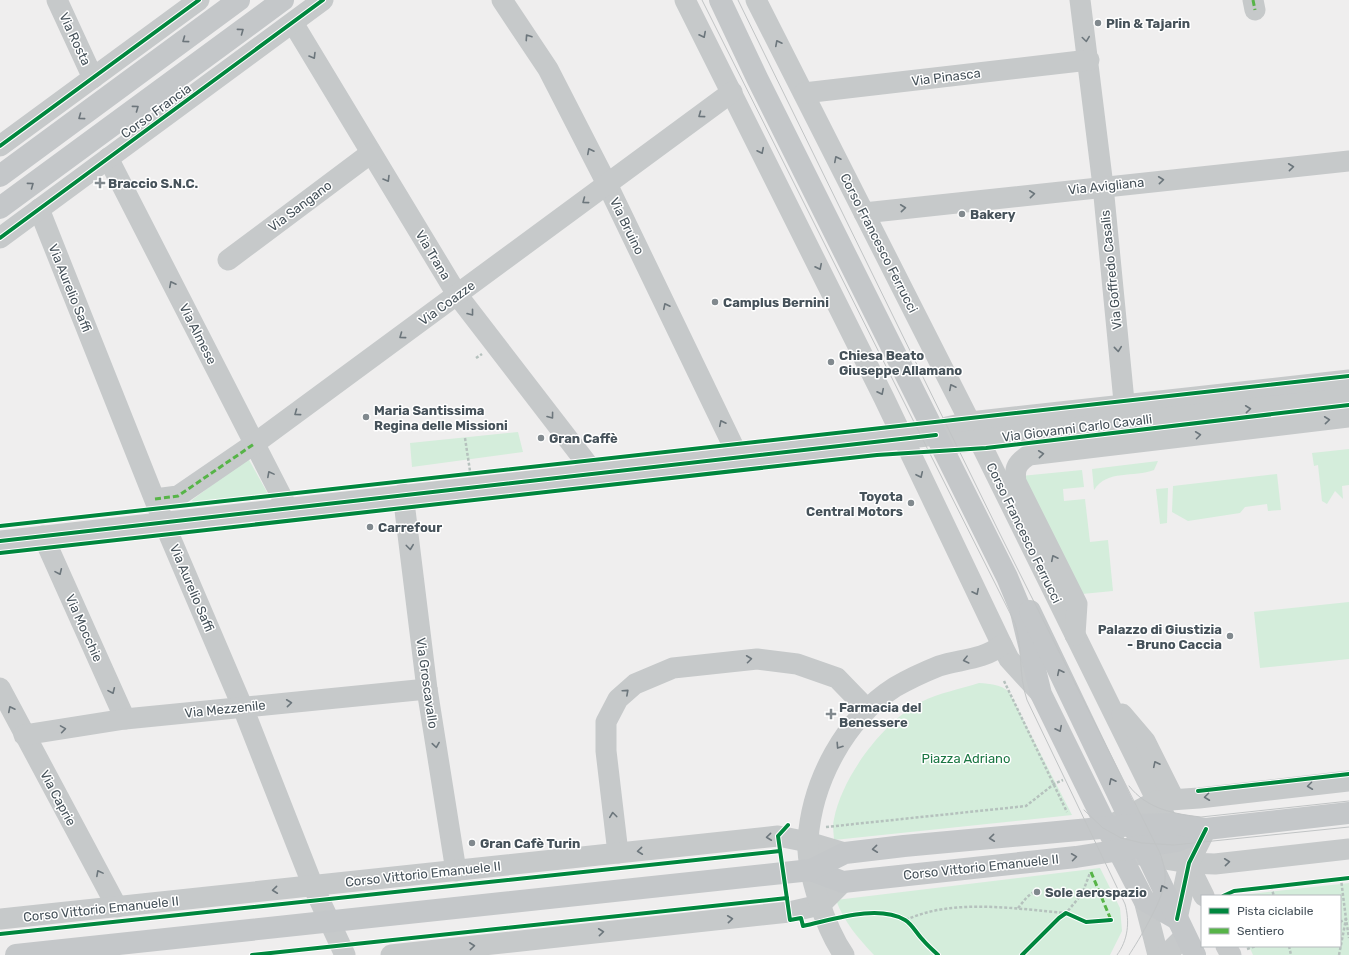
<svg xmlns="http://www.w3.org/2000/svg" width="1349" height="955" font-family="Rubik,sans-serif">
  <rect width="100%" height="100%" fill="#efeeee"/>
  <g fill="#d4eddb">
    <path d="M518,432L523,452L412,467L410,443Z"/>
    <path d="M1349,449V485L1342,486L1343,499L1335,491L1327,504L1322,501L1318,465L1314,466L1312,453Z"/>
    <path d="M248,458L268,494L193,503L192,500Z"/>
    <path d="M1158,461L1154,470C1134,478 1107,469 1094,490L1092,469Z"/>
    <path d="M1082,470L1084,487L1063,489L1064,501L1085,499L1090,542L1108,540L1113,591L1082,594L1021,476Z"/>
    <path d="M1277,474L1281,510L1268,511L1267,504L1245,507L1240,513L1188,521L1172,512L1173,486Z"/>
    <path d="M1168,488L1167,523L1160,524L1156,489Z"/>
    <path d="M1349,602V659L1260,668L1254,612Z"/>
    <path d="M979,683C991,684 1000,684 1009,692L1072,815L834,840C834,834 832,826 834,819C842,777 883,722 921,702C939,693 960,689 979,683Z"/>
    <path d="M1100,868L1120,908L1122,931L1110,955H874C858,938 844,922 836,900Z"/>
    <path d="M1349,883V955H1253L1249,946H1340V896H1232Z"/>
  </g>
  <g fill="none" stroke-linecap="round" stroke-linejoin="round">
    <g stroke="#b5c1bd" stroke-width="2.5" stroke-dasharray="3 2" stroke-linecap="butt">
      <path d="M476,358L482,354"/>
      <path d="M465,438L470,471"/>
      <path d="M1004,681L1067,812"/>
      <path d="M826,827L1026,806L1054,784L1063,780"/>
      <path d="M1271,887L1274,896"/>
      <path d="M1018,908L1027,897L1035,891"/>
      <path d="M906,920C952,898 1017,909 1066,913L1082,894L1090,873"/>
      <path d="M1340,922L1346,919L1349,938"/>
      <path d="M1289,946L1291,955"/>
      <path d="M1247,949L1256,946"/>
      <path d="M1339,955L1346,919L1341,879"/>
    </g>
    <g stroke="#c6c9ca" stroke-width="21">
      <path d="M57,0L93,78"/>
      <path d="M502,0L548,69L607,184L739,458"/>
      <path d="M685,0L884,398L1002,645L1009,659L1041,694"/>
      <path d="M756,0L970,422L1204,896"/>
      <path d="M1080,0L1103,186L1126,422"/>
      <path d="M1253,0L1255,10"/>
      <path d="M293,23L458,296L595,474"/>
      <path d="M804,93L1089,60"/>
      <path d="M0,146L199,0"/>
      <path d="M108,158L288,509"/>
      <path d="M39,209L164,523L243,708L313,886L345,955"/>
      <path d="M864,213L1349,161"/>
      <path d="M0,238L323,0"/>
      <path d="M228,260L371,153"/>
      <path d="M936,435L947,427L970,422L1349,380"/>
      <path d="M403,494L427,689L456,871"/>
      <path d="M155,499L178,496L254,444L732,92"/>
      <path d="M43,536L125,719"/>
      <path d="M0,541L936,435L955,443L1089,426L1349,398"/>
      <path d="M1075,635L1077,604L1016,482C1014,468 1017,463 1029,455L1349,417"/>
      <path d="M0,688L117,907"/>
      <path d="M1122,714L1145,741L1174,799"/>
      <path d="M24,735L125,719L427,689"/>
      <path d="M1113,824L1156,801L1199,798L1349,781"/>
      <path d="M618,853L606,751V722L618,699L635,684L673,668L757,659L797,664L837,678L867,709"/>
      <path d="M1134,854L1189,863L1215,864L1349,849"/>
      <path d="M1144,900L1158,955"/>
      <path d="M0,919L778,836L808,842L845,853"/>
      <path d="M1177,919L1189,863L1206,829"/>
      <path d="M1226,946L1231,955"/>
      <path d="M391,955L789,912L820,905L843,882"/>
      <path d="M844,955C826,929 806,872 808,840C812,781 845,719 895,687C909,679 924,672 939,666C961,659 983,660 1002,645"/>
      <path d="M1166,955L1185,936"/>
    </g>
    <g stroke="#c4c7c9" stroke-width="22">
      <path d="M720,0L757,78L1007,577L1020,608L1041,694L1118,850L1144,900L1177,919"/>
      <path d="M0,176L239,0"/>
      <path d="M0,208L283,0"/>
      <path d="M1030,611L1195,955"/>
      <path d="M811,870L843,882L1076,857L1177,841L1206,829"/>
      <path d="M16,955L811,870L845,853L904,846L1133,825L1175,824L1206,829L1349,813"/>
    </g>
    <g stroke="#c1c4c5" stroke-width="1">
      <path d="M702,0L1015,623C1023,648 1018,674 1027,700L1125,904C1130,922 1128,940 1117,955"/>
      <path d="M738,0L1000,534L1160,853C1163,862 1166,871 1165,880C1164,898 1139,940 1129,955"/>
      <path d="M1129,786C1147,809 1174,814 1201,817L1349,801"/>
      <path d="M1084,810L1103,828L1121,838L1142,843L1174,845L1349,827"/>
    </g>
    <g stroke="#57b448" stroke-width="3" stroke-dasharray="6 3" stroke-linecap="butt">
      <path d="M1253,0L1255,10"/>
      <path d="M155,499L178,496L254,444"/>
      <path d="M1091,872L1111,920"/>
    </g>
    <g stroke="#fff" stroke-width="6">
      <g id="cycleway">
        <path d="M0,146L199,0"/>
        <path d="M0,238L323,0"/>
        <path d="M0,526L1349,376"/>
        <path d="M0,541L936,435"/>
        <path d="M0,553L877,455L986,448L1349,405"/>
        <path d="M1198,791L1349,774"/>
        <path d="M788,825L778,836L790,920L801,918L803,926C832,920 877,904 905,920C912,924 917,934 923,940C928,946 933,950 938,955"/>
        <path d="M1223,896L1234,891L1349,878"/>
        <path d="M1177,919L1189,863L1206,829"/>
        <path d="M0,934L780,851"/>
        <path d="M252,955L787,898"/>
        <path d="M1022,955L1059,918L1066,913L1086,922L1111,920"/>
      </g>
    </g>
    <use href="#cycleway" stroke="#00873e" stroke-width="4"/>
  </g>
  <defs><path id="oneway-chevron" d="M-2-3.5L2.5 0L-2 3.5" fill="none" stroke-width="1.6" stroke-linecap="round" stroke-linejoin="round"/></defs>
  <g stroke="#6c757b">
    <use href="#oneway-chevron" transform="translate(241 31) rotate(-36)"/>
    <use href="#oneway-chevron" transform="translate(185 40) rotate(144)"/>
    <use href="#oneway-chevron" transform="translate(136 108) rotate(-36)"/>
    <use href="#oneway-chevron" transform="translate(81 117) rotate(144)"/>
    <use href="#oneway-chevron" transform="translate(31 185) rotate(-36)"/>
    <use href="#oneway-chevron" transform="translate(1060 672) rotate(-116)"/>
    <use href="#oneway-chevron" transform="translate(1059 729) rotate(64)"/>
    <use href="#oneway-chevron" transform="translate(1112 781) rotate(-116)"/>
    <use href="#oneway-chevron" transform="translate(992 838) rotate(174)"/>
    <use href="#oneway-chevron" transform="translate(875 849) rotate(174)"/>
    <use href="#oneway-chevron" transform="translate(1074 857) rotate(-8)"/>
    <use href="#oneway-chevron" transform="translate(1163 888) rotate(-115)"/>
  </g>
  <g stroke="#6c767c">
    <use href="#oneway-chevron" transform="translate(703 35) rotate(63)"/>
    <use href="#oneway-chevron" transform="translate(528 37) rotate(-124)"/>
    <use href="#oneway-chevron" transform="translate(1086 39) rotate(82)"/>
    <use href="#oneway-chevron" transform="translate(778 43) rotate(-117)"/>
    <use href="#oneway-chevron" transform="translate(313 56) rotate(59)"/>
    <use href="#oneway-chevron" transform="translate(701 115) rotate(144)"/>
    <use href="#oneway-chevron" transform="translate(590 151) rotate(-117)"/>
    <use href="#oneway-chevron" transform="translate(761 151) rotate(64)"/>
    <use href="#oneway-chevron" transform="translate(837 159) rotate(-117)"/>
    <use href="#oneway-chevron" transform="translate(1291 167) rotate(-6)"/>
    <use href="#oneway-chevron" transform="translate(387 179) rotate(59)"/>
    <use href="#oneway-chevron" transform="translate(1161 180) rotate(-6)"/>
    <use href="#oneway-chevron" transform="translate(1032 194) rotate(-6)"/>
    <use href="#oneway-chevron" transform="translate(585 201) rotate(143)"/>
    <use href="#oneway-chevron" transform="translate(903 208) rotate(-6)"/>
    <use href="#oneway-chevron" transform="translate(819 267) rotate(64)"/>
    <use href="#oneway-chevron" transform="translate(172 284) rotate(-117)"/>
    <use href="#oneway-chevron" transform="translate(666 306) rotate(-116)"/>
    <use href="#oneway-chevron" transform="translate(471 313) rotate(52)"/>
    <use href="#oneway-chevron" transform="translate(402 336) rotate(144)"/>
    <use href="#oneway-chevron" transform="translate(1118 349) rotate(84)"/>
    <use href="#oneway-chevron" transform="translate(952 387) rotate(-117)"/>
    <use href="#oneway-chevron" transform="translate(881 392) rotate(64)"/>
    <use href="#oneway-chevron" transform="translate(1248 409) rotate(-6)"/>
    <use href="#oneway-chevron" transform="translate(297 413) rotate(144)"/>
    <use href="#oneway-chevron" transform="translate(551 416) rotate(53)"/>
    <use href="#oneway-chevron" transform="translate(1327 420) rotate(-6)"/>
    <use href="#oneway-chevron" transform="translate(722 423) rotate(-116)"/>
    <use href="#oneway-chevron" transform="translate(1198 435) rotate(-7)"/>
    <use href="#oneway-chevron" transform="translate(1041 454) rotate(-6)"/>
    <use href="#oneway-chevron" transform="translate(270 474) rotate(-118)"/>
    <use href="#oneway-chevron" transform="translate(920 475) rotate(65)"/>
    <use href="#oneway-chevron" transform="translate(410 547) rotate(83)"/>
    <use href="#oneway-chevron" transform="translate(1054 558) rotate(-116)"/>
    <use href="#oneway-chevron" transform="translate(59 572) rotate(66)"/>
    <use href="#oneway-chevron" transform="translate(976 592) rotate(64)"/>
    <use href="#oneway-chevron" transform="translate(749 659) rotate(-7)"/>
    <use href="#oneway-chevron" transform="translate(966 660) rotate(166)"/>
    <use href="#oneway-chevron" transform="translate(112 691) rotate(66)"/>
    <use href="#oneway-chevron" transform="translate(626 692) rotate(-42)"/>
    <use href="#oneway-chevron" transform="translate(289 703) rotate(-6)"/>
    <use href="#oneway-chevron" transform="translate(11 709) rotate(-117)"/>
    <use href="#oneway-chevron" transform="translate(63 729) rotate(-9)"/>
    <use href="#oneway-chevron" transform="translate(436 745) rotate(81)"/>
    <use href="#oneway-chevron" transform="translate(839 746) rotate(123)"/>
    <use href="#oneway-chevron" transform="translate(1156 764) rotate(-116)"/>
    <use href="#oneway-chevron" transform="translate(1310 786) rotate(173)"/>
    <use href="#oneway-chevron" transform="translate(1207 797) rotate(173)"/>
    <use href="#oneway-chevron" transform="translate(613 815) rotate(-97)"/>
    <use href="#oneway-chevron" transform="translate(769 837) rotate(174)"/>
    <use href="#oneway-chevron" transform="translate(640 851) rotate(174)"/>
    <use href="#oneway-chevron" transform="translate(1227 862) rotate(-6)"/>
    <use href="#oneway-chevron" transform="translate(99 873) rotate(-118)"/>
    <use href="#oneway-chevron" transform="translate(275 890) rotate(174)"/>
    <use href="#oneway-chevron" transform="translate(730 919) rotate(-6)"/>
    <use href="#oneway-chevron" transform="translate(601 932) rotate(-6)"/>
    <use href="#oneway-chevron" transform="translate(472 946) rotate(-6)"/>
  </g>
  <g fill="#81898e" stroke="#fff" stroke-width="1.5">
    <circle cx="1098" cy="23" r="4"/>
    <path d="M98 177h4v4h4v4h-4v4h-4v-4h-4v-4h4z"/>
    <circle cx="962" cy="214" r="4"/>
    <circle cx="715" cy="302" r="4"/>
    <circle cx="831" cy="362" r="4"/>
    <circle cx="366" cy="417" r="4"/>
    <circle cx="541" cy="438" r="4"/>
    <circle cx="911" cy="503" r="4"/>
    <circle cx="370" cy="527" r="4"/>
    <circle cx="1230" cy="636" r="4"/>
    <path d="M829 708h4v4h4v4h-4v4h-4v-4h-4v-4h4z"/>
    <circle cx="472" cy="843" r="4"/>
    <circle cx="1037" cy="892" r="4"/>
  </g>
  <g text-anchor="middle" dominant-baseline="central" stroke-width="3" stroke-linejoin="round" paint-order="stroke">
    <g font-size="13" font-weight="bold" fill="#46525a" stroke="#fff" text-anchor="start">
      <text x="1106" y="23">Plin &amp; Tajarin</text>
      <text x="108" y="183">Braccio S.N.C.</text>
      <text x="970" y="214">Bakery</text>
      <text x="723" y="302">Camplus Bernini</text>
      <text x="839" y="355">Chiesa Beato<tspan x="839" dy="15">Giuseppe Allamano</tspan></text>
      <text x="374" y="410">Maria Santissima<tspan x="374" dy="15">Regina delle Missioni</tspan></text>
      <text x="549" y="438">Gran Caffè</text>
      <text x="903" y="496" text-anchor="end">Toyota<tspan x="903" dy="15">Central Motors</tspan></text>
      <text x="378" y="527">Carrefour</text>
      <text x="1222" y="629" text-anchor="end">Palazzo di Giustizia<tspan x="1222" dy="15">- Bruno Caccia</tspan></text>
      <text x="839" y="707">Farmacia del<tspan x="839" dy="15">Benessere</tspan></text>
      <text x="480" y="843">Gran Cafè Turin</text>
      <text x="1045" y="892">Sole aerospazio</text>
    </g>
    <g font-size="13" fill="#46525a" stroke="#fff">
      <text transform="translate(75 39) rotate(65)">Via Rosta</text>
      <text transform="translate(946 77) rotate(-7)">Via Pinasca</text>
      <text transform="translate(156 111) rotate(-36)">Corso Francia</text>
      <text transform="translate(1106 186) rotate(-6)">Via Avigliana</text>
      <text transform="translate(300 206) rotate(-37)">Via Sangano</text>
      <text transform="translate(627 226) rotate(64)">Via Bruino</text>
      <text transform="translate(879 243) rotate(63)">Corso Francesco Ferrucci</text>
      <text transform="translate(433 255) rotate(59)">Via Trana</text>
      <text transform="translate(1111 270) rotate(-96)">Via Goffredo Casalis</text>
      <text transform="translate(70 288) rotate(68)">Via Aurelio Saffi</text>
      <text transform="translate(447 303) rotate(-36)">Via Coazze</text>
      <text transform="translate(198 334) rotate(63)">Via Almese</text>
      <text transform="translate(1077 428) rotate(-7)">Via Giovanni Carlo Cavalli</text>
      <text transform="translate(1024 533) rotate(64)">Corso Francesco Ferrucci</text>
      <text transform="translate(192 588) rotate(67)">Via Aurelio Saffi</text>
      <text transform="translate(84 628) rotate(66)">Via Mocchie</text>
      <text transform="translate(427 683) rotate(82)">Via Groscavallo</text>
      <text transform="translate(225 709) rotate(-6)">Via Mezzenile</text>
      <text transform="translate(58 798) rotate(62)">Via Caprie</text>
      <text transform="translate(981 867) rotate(-6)">Corso Vittorio Emanuele II</text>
      <text transform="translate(423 874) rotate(-6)">Corso Vittorio Emanuele II</text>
      <text transform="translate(101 909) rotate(-6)">Corso Vittorio Emanuele II</text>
    </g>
    <g font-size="13" fill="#1b7743" stroke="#fff">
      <text x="966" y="758">Piazza Adriano</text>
    </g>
  </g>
  <rect x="1201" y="895" width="140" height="52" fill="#ffffff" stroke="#b5babd"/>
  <rect x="1209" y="908" width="20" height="6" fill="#00873e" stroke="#b5babd"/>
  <text x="1237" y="915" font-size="12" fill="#46525a">Pista ciclabile</text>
  <rect x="1209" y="928" width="20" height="6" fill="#57b448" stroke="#b5babd"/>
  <text x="1237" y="935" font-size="12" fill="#46525a">Sentiero</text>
</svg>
